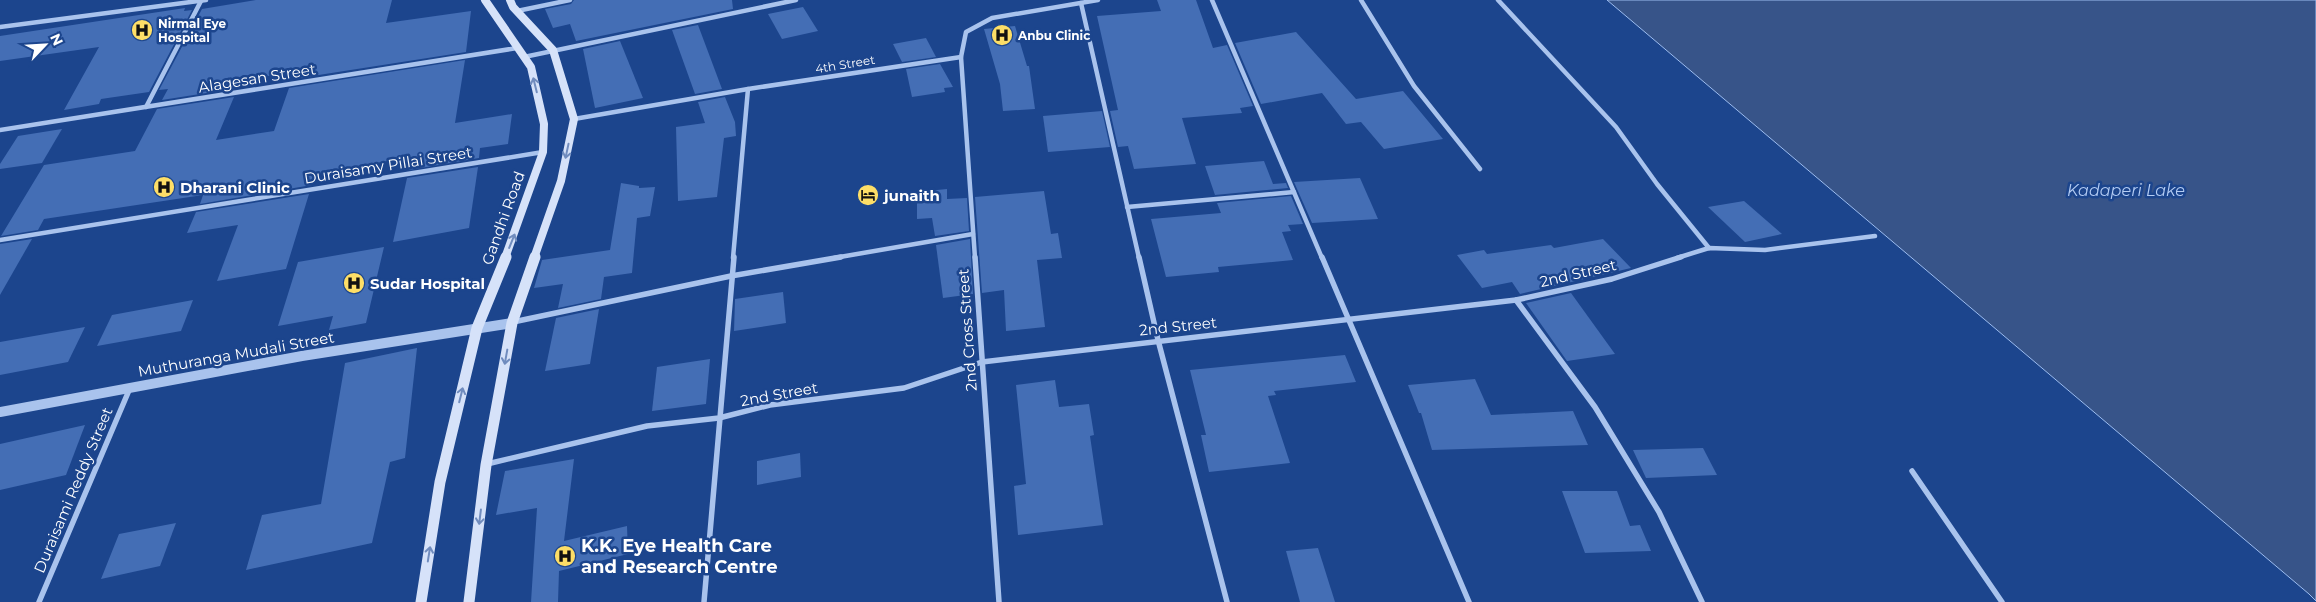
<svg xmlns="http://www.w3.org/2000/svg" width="2316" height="602" font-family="Montserrat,sans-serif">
  <rect width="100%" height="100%" fill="#1c458d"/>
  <path fill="#375489" stroke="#9cbcef" d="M1607,0H2316V601L2309,594Z"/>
  <g fill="#446eb5">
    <path d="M256,0H392L386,23L471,11L466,52L293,79L296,72L241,80L238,88L162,100L168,89L159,90L202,9Z"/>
    <path d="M574,0H732L733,9L576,41L570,24L553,28L545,9L571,4Z"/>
    <path d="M1157,0H1196L1213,48L1227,45L1253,106L1240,108L1242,113L1182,118L1196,164L1134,169L1128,146L1118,147L1110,111L1118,110L1097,16L1161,11Z"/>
    <path d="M803,7L818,31L782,39L768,14Z"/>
    <path d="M185,8L184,11L192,10L149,92L101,99L99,104L64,110L99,47L0,61V36Z"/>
    <path d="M698,25L722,89L695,94L672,30Z"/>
    <path d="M1015,26L1027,66H1029L1035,109L1003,111L1000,84L984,29Z"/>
    <path d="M1296,32L1356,99L1403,91L1443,139L1384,149L1361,122L1346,124L1322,93L1261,104L1235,43Z"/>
    <path d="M926,38L936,57L902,62L893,44Z"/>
    <path d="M620,41L643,98L595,108L583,49Z"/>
    <path d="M465,60L455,123L512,114L508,144L480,148L479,158L409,170L412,157L339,169V171L315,175L312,185L200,204L203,195L44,219L38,230L1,236L44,165L135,151L157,109L234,97L216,140L274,131L289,88Z"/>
    <path d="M940,64L953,87L944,88L945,92L912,97L906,69Z"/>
    <path d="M725,97L735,122L736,136L724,138L717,197L678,201L676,127L705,123L698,102Z"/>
    <path d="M1102,111L1110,147L1048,152L1043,116Z"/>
    <path d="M62,129L42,163L0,169V164L18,136Z"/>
    <path d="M1264,161L1273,184L1286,183L1288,188L1215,195L1205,166Z"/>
    <path d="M478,167L469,228L393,242L407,178Z"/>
    <path d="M1360,178L1378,219L1312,223L1294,182Z"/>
    <path d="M621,183L639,186V188L655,187L650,216L637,218L632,273L604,277L601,299L558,308L563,284L534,288L542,260L610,250Z"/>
    <path d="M947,189V199L967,198L969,231L935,236L932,218L917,219V192Z"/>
    <path d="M1044,191L1051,234L1058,233L1062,258L1037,260L1045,327L1006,331L1004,290L982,293L975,197Z"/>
    <path d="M309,194L286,269L217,281L238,225L187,233L196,212Z"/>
    <path d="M1291,196L1303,224L1288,225L1291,231L1282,232L1293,260L1218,267L1219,272L1166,277L1151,219L1221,213L1217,203Z"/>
    <path d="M1744,201L1782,234L1745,242L1708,207Z"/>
    <path d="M32,239L0,295V244Z"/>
    <path d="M970,239L973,294L943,298L936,245Z"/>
    <path d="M1603,239L1631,268L1520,294L1512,282L1482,288L1457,255L1484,250L1487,254L1551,245L1554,248Z"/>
    <path d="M384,247L366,323L329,330L333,316L278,326L298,262Z"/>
    <path d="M783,292L786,323L734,331L735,299Z"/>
    <path d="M1571,293L1615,354L1567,361L1526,303Z"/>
    <path d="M193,300L181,331L97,346L112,315Z"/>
    <path d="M599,309L590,364L545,371L556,318Z"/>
    <path d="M85,327L68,362L0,375V342Z"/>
    <path d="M417,348L405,458L390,462L372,543L246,570L262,515L321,504L345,363Z"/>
    <path d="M1345,355L1356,382L1274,391L1276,395L1268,396L1290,463L1209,472L1201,435H1206L1190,370Z"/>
    <path d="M710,359L706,404L652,411L657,367Z"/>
    <path d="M1475,379L1491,415L1573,411L1588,445L1432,450L1421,413H1419L1408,385Z"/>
    <path d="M1055,380L1059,407L1089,404L1094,435L1090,436L1103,525L1018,535L1014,486L1026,484L1016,385Z"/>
    <path d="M85,425L66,475L0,490V444Z"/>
    <path d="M1703,448L1717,475L1646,478L1633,450Z"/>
    <path d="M800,453L801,477L757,485V461Z"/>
    <path d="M574,459L564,541L627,526L628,554L559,571L558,602H531L537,508L496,515L505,471Z"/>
    <path d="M1562,491H1617L1630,526L1640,525L1651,551L1585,553Z"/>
    <path d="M176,523L160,566L101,579L119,534Z"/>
    <path d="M1318,548L1335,602H1300L1286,551Z"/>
  </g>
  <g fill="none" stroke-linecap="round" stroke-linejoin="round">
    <g stroke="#a9c3ed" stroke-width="4.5">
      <path d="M1212,0L1322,258"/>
      <path d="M1361,0L1414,86L1480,169"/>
      <path d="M1498,0L1616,127L1657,184L1709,248"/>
      <path d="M1081,3L1139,258"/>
      <path d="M517,11L570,0"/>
      <path d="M0,27L206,0"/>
      <path d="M524,57L796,0"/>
      <path d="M961,57L975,258"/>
      <path d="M146,107L201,1"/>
      <path d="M574,119L748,89L961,57L966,32L992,18L1098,0"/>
      <path d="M0,130L517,48"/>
      <path d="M1127,207L1294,192"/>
      <path d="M0,240L543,152"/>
      <path d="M733,258L748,89"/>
      <path d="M834,258L973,234"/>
      <path d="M1677,258L1709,248L1765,250L1875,236"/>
    </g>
    <g stroke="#a9c3ed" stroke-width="5.5">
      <path d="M975,257L999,602"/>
      <path d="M1139,257L1158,340L1227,602"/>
      <path d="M1322,257L1469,602"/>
      <path d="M1516,300L1595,407L1659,512L1702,602"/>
      <path d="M513,322L731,276L841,257"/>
      <path d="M487,464L647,426L719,418L770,405L904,388L982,362L1516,300L1612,279L1681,257"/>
      <path d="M1912,471L2002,602"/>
      <path d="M39,602L130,388"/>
      <path d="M704,602L734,257"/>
    </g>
    <path stroke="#a9c3ed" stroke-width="10" d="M0,412L302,356L512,323"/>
    <g stroke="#d6e2f9" stroke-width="8">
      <path d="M485,0L531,67L544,124L543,152L505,258"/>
      <path d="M510,0L513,7L553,50L574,119L561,181L534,258"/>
    </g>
    <g stroke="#d6e2f9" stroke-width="11">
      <path d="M421,602L440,482L477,328L506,257"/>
      <path d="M469,602L486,465L512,323L535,257"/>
    </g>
  </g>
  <defs><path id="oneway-shaft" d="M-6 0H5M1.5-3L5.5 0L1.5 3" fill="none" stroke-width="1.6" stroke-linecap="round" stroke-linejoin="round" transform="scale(1.25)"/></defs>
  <g stroke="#708cbe">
    <use href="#oneway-shaft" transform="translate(535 85) rotate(-104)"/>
    <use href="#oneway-shaft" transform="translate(567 151) rotate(102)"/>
    <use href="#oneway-shaft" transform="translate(512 241) rotate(-68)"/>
    <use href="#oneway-shaft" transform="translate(506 357) rotate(100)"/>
    <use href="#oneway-shaft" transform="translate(461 395) rotate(-76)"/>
    <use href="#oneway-shaft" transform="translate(480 517) rotate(97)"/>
    <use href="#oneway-shaft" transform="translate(429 554) rotate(-81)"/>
  </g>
  <defs>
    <g id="hospital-disc" transform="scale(1.125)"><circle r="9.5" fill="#fdde67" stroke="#1c458d"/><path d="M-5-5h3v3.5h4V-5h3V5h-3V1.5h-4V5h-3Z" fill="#111"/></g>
    <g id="hotel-disc" transform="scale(1.125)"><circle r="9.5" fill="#fdde67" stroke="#1c458d"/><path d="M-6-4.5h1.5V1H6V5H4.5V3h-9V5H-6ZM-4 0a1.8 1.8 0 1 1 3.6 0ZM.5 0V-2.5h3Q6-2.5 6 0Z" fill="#111"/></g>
  </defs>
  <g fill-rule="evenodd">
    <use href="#hospital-disc" x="142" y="30"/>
    <use href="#hospital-disc" x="1002" y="35"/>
    <use href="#hospital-disc" x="164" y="187"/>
    <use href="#hotel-disc" x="868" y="195"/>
    <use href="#hospital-disc" x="354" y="283"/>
    <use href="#hospital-disc" x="565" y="556"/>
  </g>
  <g text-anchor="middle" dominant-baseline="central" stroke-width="5" stroke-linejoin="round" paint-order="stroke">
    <g font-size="12" font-weight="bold" fill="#fff" stroke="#1c458d" text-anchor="start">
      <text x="158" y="23">Nirmal Eye<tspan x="158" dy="14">Hospital</tspan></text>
      <text x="1018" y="35">Anbu Clinic</text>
    </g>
    <g font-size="12" fill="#fff" stroke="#1c458d">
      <text transform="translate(845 64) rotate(-9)">4th Street</text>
    </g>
    <g font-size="15" fill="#fff" stroke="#1c458d">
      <text transform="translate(257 78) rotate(-9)">Alagesan Street</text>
      <text transform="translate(388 165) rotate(-9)">Duraisamy Pillai Street</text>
      <text transform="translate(503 218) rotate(-70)">Gandhi Road</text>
      <text transform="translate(1578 273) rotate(-13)">2nd Street</text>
      <text transform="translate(1178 326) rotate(-6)">2nd Street</text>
      <text transform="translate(967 330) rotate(-94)">2nd Cross Street</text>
      <text transform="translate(236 354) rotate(-10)">Muthuranga Mudali Street</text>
      <text transform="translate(779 394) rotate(-10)">2nd Street</text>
      <text transform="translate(73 490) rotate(-67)">Duraisami Reddy Street</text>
    </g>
    <g font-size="15" font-weight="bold" fill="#fff" stroke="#1c458d" text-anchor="start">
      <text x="180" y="187">Dharani Clinic</text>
      <text x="884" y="195">junaith</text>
      <text x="370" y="283">Sudar Hospital</text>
    </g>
    <g font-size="16" font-style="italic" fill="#b5cdf4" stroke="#1c458d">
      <text x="2126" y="190">Kadaperi Lake</text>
    </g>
    <g font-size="18" font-weight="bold" fill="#fff" stroke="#1c458d" text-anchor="start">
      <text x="581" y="546">K.K. Eye Health Care<tspan x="581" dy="21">and Research Centre</tspan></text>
    </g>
  </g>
  <g transform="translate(45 45) rotate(65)" stroke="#1c458d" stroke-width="4" paint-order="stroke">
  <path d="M0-4L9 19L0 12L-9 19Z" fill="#ffffff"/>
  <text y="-8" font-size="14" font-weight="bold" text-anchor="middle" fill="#ffffff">N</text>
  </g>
</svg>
